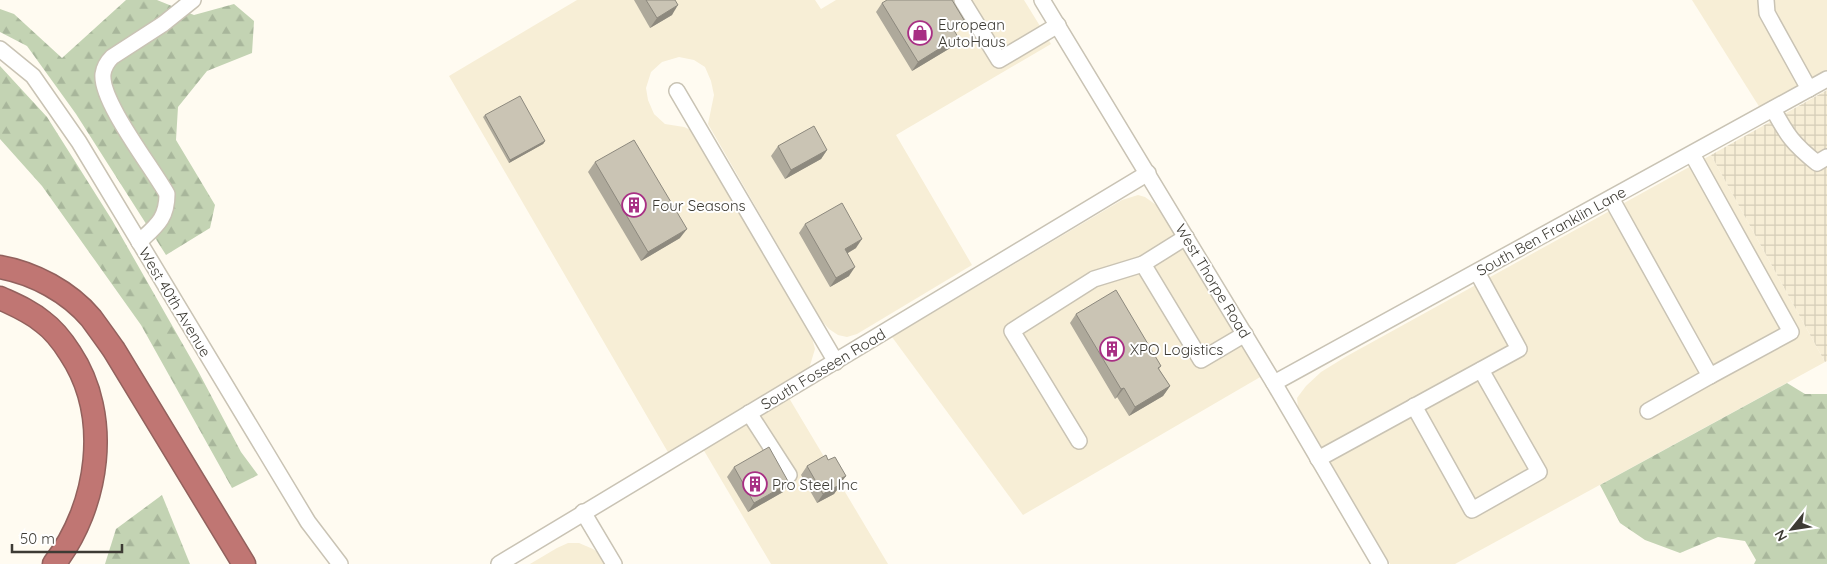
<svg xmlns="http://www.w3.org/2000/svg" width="1827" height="564" font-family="Quicksand,sans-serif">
  <defs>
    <pattern id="industrial-grid" width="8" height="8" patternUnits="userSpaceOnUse" patternTransform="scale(1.25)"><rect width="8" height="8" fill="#f7eed6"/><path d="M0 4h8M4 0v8" fill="none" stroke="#d5cdb8"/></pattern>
    <pattern id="forest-firs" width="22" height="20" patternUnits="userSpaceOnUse" patternTransform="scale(1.25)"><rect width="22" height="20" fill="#c3d3b3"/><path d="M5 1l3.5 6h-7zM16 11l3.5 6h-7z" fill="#a8b69b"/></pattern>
  </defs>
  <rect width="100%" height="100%" fill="#fffbf1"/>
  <g fill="#f7eed6">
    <path d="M577,0H815L821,9L836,0H1024L1051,44L896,135L972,265L857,334L847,337L838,335L829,329L821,320L708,124L714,95L711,81L705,67L694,60L679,57L662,62L651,72L646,88L648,100L654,114L665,124L684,127L693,131L702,144L812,338L815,349L808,372L669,454L449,76Z"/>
    <path d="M1692,0H1827V71L1760,108Z"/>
    <path d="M1711,155L1825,362L1455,564H1390L1298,407L1297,398L1306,386L1321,372L1347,356Z"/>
    <path d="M1138,195L1145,197L1159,207L1262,376L1023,515L892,337L1122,200Z"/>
    <path d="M789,398L888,564H771L703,449Z"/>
    <path d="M568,543H579L593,549L604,557L608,564H530L557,548Z"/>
  </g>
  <path fill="url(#industrial-grid)" d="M1827,90V361L1825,362L1711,155Z"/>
  <g fill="url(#forest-firs)">
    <path d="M126,0H157L194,15L234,4L254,21L252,53L207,71L178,107L176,140L215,205L210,228L166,255L76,114L27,46L0,32V9L14,14L62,58Z"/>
    <path d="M0,66L47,117L112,220L198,371L241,452L258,475L232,488L141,325L42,186L0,139Z"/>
    <path d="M1787,383L1805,394H1827V564H1754L1756,560L1745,541L1718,537L1680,553L1645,540L1620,523L1600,485Z"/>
    <path d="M162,495L190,564H105L116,529Z"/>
  </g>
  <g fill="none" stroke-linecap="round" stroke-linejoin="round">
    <g stroke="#c9c3b4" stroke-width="18">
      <g id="minor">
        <path d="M962,0L999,60L1058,25"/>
        <path d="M1042,0L1274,383L1380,564"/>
        <path d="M1766,0L1767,13L1809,89"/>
        <path d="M0,49L33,76L79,142L308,522L340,564"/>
        <path d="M677,91L836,362"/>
        <path d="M1773,109C1787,135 1793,144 1817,163L1827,157"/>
        <path d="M1611,198L1710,376L1791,332L1692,154"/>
        <path d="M1186,237L1143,264L1201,360L1245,334"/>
        <path d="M139,242C156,226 167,219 167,194C152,167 100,101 103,74C104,67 107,62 112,57L163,24L193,0"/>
        <path d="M1274,383L1827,79"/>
        <path d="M1414,406L1472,510L1539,472L1481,370"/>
        <path d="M1648,411L1710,376"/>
        <path d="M749,413L789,475"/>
        <path d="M1079,441L1012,331L1094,279L1143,264"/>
        <path d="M1318,459L1519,349L1477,272"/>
        <path d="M583,512L614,564"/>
        <path d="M499,564L1148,173"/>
      </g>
    </g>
    <g stroke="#92615d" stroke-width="25">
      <g id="highway">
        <path d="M0,267C34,273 69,292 91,318C99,329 107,340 114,350L244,564"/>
        <path d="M0,298C15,305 30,311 43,322C54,330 63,342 70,353C112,416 99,506 54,564"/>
      </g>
    </g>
    <use href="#minor" stroke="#fff" stroke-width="15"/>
    <use href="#highway" stroke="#c07673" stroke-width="22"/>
  </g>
  <g fill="#aea99b">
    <path d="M634,0H675L672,15L650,28Z"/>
    <path d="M882,3L964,20L957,29L954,31L952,47L912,71L876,12Z"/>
    <path d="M485,115L545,141L543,144L509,163L483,117Z"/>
    <path d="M778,146L827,150L821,159L785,179L771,156Z"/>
    <path d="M595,162L680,238L641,261L588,172Z"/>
    <path d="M805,224L856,248L848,253L849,276L830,287L799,233Z"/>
    <path d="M1076,314L1161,366L1159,369L1170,386L1163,396L1129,416L1117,397L1115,399L1070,323Z"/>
    <path d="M828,460L846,476L840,483L841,484L834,494L817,503L801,475L807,466Z"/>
    <path d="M734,467L783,492L748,512L727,477Z"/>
  </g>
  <g fill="#8d897e">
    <path d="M678,5L672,15L650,28L657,18Z"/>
    <path d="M964,20L957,29L945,36L952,27Z"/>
    <path d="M958,37L952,47L912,71L918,62Z"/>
    <path d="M545,141L543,144L509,163L510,160Z"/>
    <path d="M827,150L821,159L785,179L791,170Z"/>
    <path d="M687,229L680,238L641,261L648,252Z"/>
    <path d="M862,239L856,248L839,258L845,249Z"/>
    <path d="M855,267L849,276L830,287L836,278Z"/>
    <path d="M1170,386L1163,396L1129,416L1135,407Z"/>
    <path d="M1124,388L1117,397L1115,399L1121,389Z"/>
    <path d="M846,476L839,485L838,480Z"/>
    <path d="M789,483L783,492L748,512L754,503Z"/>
    <path d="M841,484L834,494L817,503L823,494Z"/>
  </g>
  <g fill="#cac4b4" stroke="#8d897e">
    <path d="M646,0H675L678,5L657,18Z"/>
    <path d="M887,0H952L964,20L952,27L958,37L918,62L882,3Z"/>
    <path d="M520,96L545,141L510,160L485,115Z"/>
    <path d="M814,126L827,150L791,170L778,146Z"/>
    <path d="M634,140L687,229L648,252L595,162Z"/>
    <path d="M842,203L862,239L845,249L855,267L836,278L805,224Z"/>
    <path d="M1116,290L1161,366L1158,368L1170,386L1135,407L1124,388L1121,389L1076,314Z"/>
    <path d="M769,447L789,483L754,503L734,467Z"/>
    <path d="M826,455L828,460L835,457L846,476L838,480L841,484L823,494L807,466Z"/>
  </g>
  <defs>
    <g id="shop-ring" transform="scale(1.25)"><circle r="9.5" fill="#fff" stroke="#a82f84" stroke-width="1.5"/><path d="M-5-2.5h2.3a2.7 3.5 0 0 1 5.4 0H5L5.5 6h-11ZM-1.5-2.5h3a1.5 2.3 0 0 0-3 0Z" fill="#a82f84"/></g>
    <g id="building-ring" transform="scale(1.25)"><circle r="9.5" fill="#fff" stroke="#a82f84" stroke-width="1.5"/><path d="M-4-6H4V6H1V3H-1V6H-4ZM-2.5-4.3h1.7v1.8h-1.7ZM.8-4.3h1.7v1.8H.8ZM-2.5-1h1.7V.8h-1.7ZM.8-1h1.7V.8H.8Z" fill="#a82f84"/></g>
  </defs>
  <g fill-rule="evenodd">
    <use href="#shop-ring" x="920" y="33"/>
    <use href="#building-ring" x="634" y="205"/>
    <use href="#building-ring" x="1112" y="349"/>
    <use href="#building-ring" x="755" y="484"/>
  </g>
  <g text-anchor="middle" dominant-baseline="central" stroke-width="4" stroke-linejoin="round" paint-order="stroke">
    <g font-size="15" fill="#3d3b34" stroke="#fff" text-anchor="start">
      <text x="938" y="24">European<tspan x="938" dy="17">AutoHaus</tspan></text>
      <text x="652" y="205">Four Seasons</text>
      <text x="1130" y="349">XPO Logistics</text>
      <text x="772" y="484">Pro Steel Inc</text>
    </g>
    <g font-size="15" fill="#3d3b34" stroke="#fff">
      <text transform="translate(1551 231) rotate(-29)">South Ben Franklin Lane</text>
      <text transform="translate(1213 281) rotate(59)">West Thorpe Road</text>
      <text transform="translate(175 302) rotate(59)">West 40th Avenue</text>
      <text transform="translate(823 369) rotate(-31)">South Fosseen Road</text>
    </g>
  </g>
  <g transform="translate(1792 529) rotate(240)" stroke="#ffffff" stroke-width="4" paint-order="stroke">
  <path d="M0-4L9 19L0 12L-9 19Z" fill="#3d3b34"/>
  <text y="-8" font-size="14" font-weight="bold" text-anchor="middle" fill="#3d3b34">N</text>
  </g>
  <path d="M12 544v8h110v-8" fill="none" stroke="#3d3b34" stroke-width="2.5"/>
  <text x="20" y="544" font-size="15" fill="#3d3b34" stroke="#ffffff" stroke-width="4" paint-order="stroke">50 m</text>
</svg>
